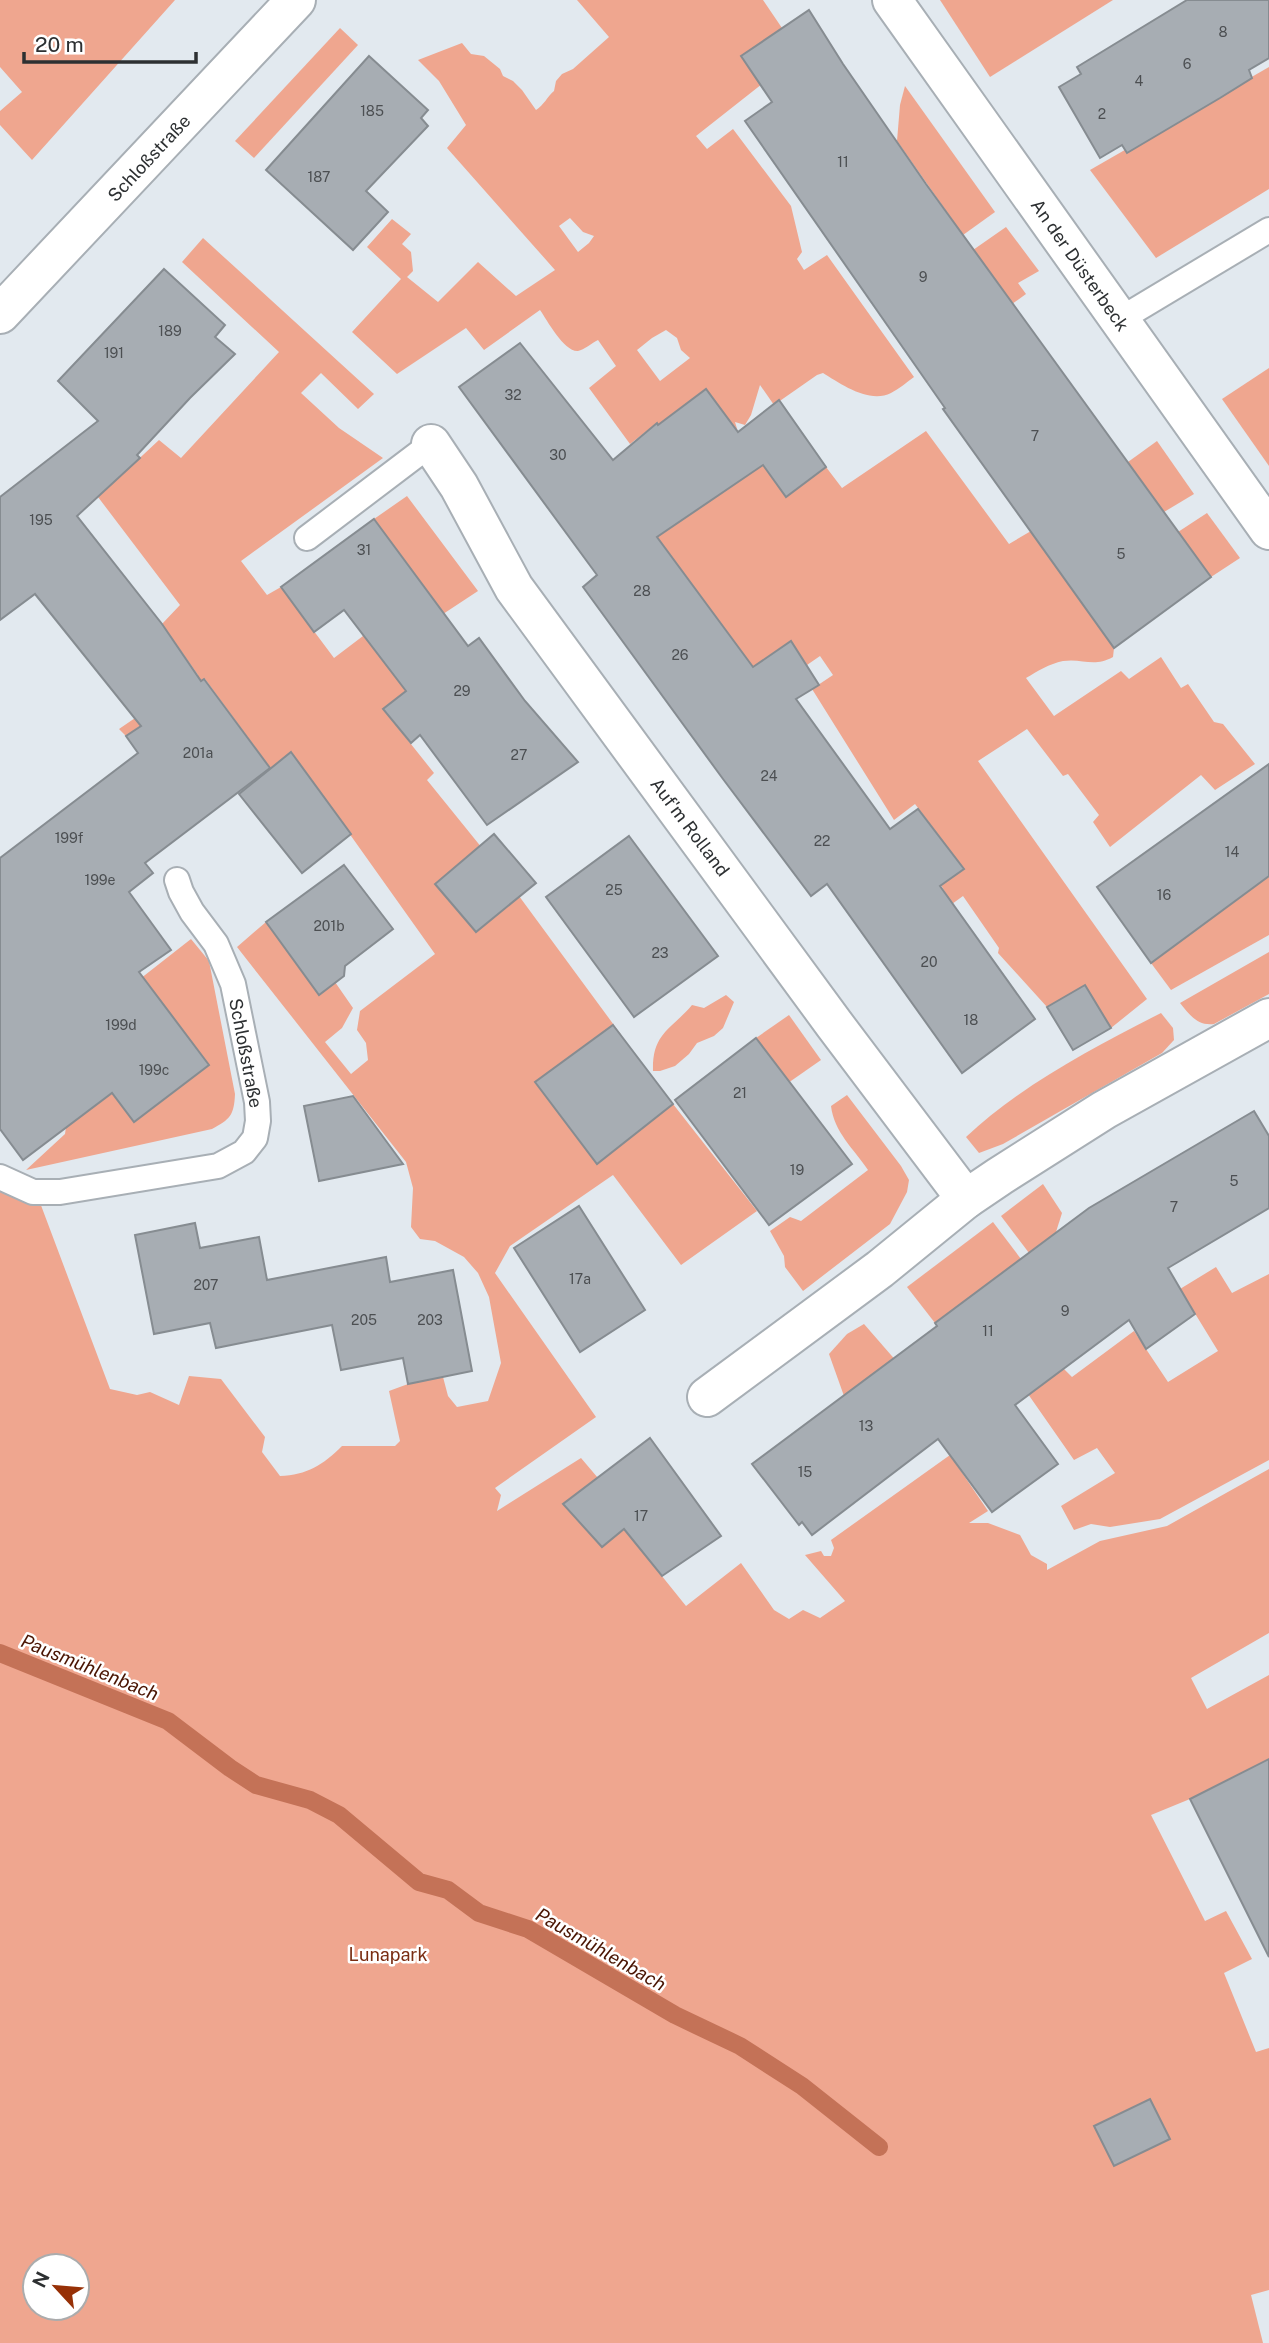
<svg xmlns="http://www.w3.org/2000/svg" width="1269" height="2343" font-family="'Public Sans',sans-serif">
  <rect width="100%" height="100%" fill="#e2e9ef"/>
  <g fill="#efa68f" fill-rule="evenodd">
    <path d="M0,0H175L32,160L0,125V111L22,92L0,67Z"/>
    <path d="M577,0H763L782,28L762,84L696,136L707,149L733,129L791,206L802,252L797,259L804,270L827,255L914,377C907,382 899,389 891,393C869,404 841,384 823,373L817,375L774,405L760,385L751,415L745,425L735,422L738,432L786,496L826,467L842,488L926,431L1009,544L1031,531L1114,648L1113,657C1093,668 1083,658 1063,661C1049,664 1038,671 1026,678L1054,716L1121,671L1129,679L1161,657L1181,688L1188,684L1214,722L1223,724L1255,764L1215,790L1201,775L1110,847L1093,822L1099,815L1068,774L1063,776L1027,729L978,761L1147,999L1111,1028L1085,985L1047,1007L998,953L999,948L963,896L952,904L941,885L964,869L915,804L894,820L812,689L833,675L820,656L807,665L791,641L751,668L643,539L665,532L713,498L657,423L630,444L589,388L616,366L598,340C592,343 584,350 578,351C564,352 547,320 540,310L484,350L466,328L397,374L352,332L401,279L367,247L392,219L411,234L402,244L411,252L413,271L407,277L438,302L478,262L516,296L555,270L447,148L466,125L439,81L418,60L462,43L471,54L484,56L500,69L503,76L513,81L522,90L536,110C544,105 547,97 554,91L556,81L562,74L573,69L609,37ZM570,218L583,232L594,236L589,243L578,252L559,226ZM666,330L677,338L681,350L690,358L660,381L637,350L652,338Z"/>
    <path d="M940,0H1113L990,77Z"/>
    <path d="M340,28L358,45L254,158L235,141Z"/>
    <path d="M1269,67V189L1156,258L1090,170Z"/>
    <path d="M905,86L995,212L963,235L897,141L900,105Z"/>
    <path d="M1006,227L1039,271L1018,283L1026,294L1012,304L973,250Z"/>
    <path d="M203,238L374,394L358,409L321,373L301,393L339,428L383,458L241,561L267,595L281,587L334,658L363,636L358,627L420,582L374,519L407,496L478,591L396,645L421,681L383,709L434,773L427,780L482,848L435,884L476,932L519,896L622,1036L593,1056L619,1146L673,1104L757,1211L681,1265L613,1175L510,1246L495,1273L596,1417L495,1488L501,1495L497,1511L581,1458L598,1478L563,1504L602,1547L624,1529L686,1606L741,1563L774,1610L789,1619L803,1610L820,1618L845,1601L805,1555L821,1551L824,1556H831L834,1548L831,1540L950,1455L988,1511L969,1523H988L1020,1535L1031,1555L1047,1564V1570L1100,1541L1167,1526L1269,1469V1633L1191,1678L1207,1709L1269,1675V1759L1190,1799L1151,1815L1205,1921L1226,1911L1252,1959L1224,1973L1256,2052L1269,2048V2290L1251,2295L1263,2343H0V1183L39,1200L110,1389L137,1395L150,1392L179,1405L189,1376L221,1379L265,1437L262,1452L280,1476C307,1475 323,1465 342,1446H395L400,1441L389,1391L408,1384L443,1377L448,1396L457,1407L488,1401L501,1363L489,1297L478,1273L464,1257L435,1241L420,1239L411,1227L413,1188L406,1162L237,947L266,922L314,987L335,982L353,1008L342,1028L325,1042L351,1074L368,1060L366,1043L357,1030L360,1011L435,954L292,753L271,769L205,679L126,736L119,729L198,675L162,624L180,605L98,497L159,440L181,458L279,352L182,262ZM35,2266H77V2308H35Z"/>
    <path d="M1269,368V466L1222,399Z"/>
    <path d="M1157,441L1194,494L1164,512L1128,462Z"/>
    <path d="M1207,513L1240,558L1211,577L1178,532Z"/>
    <path d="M1269,876V935L1171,990L1151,963Z"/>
    <path d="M191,939L209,961L235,1094C234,1116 230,1119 212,1129L26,1170L65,1134L69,1106L131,986Z"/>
    <path d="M1269,952V994L1214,1024C1197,1026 1190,1015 1180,1003Z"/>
    <path d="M726,995L734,1002L723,1028L714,1036L697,1043L689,1054L675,1066L660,1071H653C652,1033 671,1030 692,1005L704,1008Z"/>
    <path d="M1161,1013L1173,1028L1174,1040L1162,1053L1003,1144L979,1153L966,1137C1020,1086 1094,1047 1161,1013Z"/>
    <path d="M789,1015L821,1060L788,1083L756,1038Z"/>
    <path d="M847,1095L901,1166L909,1180L907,1192L890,1224L803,1291L785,1267L784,1256L770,1231L790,1217L801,1221L868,1170C854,1149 834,1132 831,1106Z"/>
    <path d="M1043,1184L1062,1213L1056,1232L1029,1253L1001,1216Z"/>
    <path d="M993,1222L1021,1259L935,1323L907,1287Z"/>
    <path d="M1216,1267L1232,1293L1269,1274V1460L1160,1519L1110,1527L1091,1524L1074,1530L1061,1506L1115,1473L1097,1448L1074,1460L1028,1394L1063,1368L1072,1377L1134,1331L1168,1382L1218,1351L1180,1289Z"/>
    <path d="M864,1324L911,1378L844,1396L829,1354L847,1334Z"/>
  </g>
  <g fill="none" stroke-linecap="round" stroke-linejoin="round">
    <path stroke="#c47257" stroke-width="18" d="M0,1653L168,1721L230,1768L256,1785L310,1800L339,1815L419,1882L448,1890L479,1913L528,1929L675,2015L740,2046L802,2086L879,2147"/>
  </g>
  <g fill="#a7adb3" stroke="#868c91" stroke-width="2">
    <path d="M1187,0H1269V58L1249,70L1252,78L1220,98L1127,153L1122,145L1100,158L1059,87L1081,74L1077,67Z"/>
    <path d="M809,10L843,64L926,184L1211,577L1114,648L943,409L945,408L745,121L772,102L741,56Z"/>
    <path d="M369,56L428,110L421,118L428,126L366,191L388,212L353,250L266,170Z"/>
    <path d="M164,269L225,325L215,337L235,354L190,398L137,455L140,458L77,516L162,624L201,681L204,679L270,768L145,863L153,873L129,892L171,950L139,972L209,1065L134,1122L112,1093L23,1160L0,1129V858L138,753L126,736L141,726L35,594L0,620V497L98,421L58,381Z"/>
    <path d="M520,343L613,460L657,423L658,425L706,389L738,432L779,400L826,467L786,497L763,465L657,537L753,667L791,641L819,685L796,699L890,829L918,809L964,869L940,886L1035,1019L962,1073L827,884L811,896L723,779L583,587L597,575L459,387Z"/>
    <path d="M374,519L468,646L479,638L525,701L578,762L487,825L420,735L411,743L383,709L406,691L344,610L314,632L281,587Z"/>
    <path d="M291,752L351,834L302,873L239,794Z"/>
    <path d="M1269,764V876L1151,963L1097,887Z"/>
    <path d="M494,834L536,883L476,932L435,884Z"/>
    <path d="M629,836L718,956L634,1017L546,897Z"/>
    <path d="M344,865L393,929L345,966L344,976L319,995L266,922Z"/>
    <path d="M1085,985L1111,1028L1073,1050L1047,1007Z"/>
    <path d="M613,1025L673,1104L597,1164L535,1082Z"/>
    <path d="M756,1038L852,1164L769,1225L675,1100Z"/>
    <path d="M353,1096L403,1164L319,1181L304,1106Z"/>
    <path d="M1254,1111L1269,1136V1208L1168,1268L1195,1314L1146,1349L1129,1320L1015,1405L1058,1464L992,1512L938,1439L812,1535L802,1522L799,1525L752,1464L937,1326L935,1323L1089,1208Z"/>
    <path d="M579,1206L645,1310L580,1352L514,1248Z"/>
    <path d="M195,1223L200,1248L259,1237L267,1280L386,1257L390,1282L453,1270L472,1371L408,1384L403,1358L341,1370L332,1325L216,1348L210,1323L154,1334L135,1235Z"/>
    <path d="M650,1438L721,1536L662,1576L624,1529L602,1547L563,1504Z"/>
    <path d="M1269,1759V1957L1190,1799Z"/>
    <path d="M1150,2099L1170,2139L1114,2166L1094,2126Z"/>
  </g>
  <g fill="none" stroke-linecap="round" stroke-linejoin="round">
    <g stroke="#a8afb5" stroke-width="28">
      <g id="lane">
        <path d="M1119,320L1269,230"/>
        <path d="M307,538L431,444"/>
        <path d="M0,1177L33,1192H60L218,1166L244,1152L255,1138L258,1121L257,1102L233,984L216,944L192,912L181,892L177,880"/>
      </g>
    </g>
    <g stroke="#a8afb5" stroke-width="42">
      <g id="street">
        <path d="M892,0L1269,530"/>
        <path d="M431,444L459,486L514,588L834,1024L966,1199"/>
        <path d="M707,1397L880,1269L966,1199L1000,1176L1104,1110L1269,1018"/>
      </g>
    </g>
    <g stroke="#a8afb5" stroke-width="42">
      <path id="secondary" d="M0,314L296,0"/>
    </g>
    <use href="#lane" stroke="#fff" stroke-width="24"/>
    <use href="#street" stroke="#fff" stroke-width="38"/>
    <use href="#secondary" stroke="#fff" stroke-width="38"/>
  </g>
  <g text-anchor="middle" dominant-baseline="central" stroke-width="5" stroke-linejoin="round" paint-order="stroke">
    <g font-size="14" fill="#4c4f52">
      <text x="1223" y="32">8</text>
      <text x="1187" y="64">6</text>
      <text x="1139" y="81">4</text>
      <text x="372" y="111">185</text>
      <text x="1102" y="114">2</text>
      <text x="843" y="162">11</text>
      <text x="319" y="177">187</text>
      <text x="923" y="277">9</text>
      <text x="170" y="331">189</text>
      <text x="114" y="353">191</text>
      <text x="513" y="395">32</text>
      <text x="1035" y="436">7</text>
      <text x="558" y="455">30</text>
      <text x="41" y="520">195</text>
      <text x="364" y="550">31</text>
      <text x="1121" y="554">5</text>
      <text x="642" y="591">28</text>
      <text x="680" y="655">26</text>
      <text x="462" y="691">29</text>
      <text x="198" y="753">201a</text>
      <text x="519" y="755">27</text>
      <text x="769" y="776">24</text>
      <text x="69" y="838">199f</text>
      <text x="822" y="841">22</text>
      <text x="1232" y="852">14</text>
      <text x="100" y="880">199e</text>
      <text x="614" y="890">25</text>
      <text x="1164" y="895">16</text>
      <text x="329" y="926">201b</text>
      <text x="660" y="953">23</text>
      <text x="929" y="962">20</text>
      <text x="971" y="1020">18</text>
      <text x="121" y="1025">199d</text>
      <text x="154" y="1070">199c</text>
      <text x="740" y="1093">21</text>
      <text x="797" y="1170">19</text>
      <text x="1234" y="1181">5</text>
      <text x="1174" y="1207">7</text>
      <text x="580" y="1279">17a</text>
      <text x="206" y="1285">207</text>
      <text x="1065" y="1311">9</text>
      <text x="364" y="1320">205</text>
      <text x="430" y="1320">203</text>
      <text x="988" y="1331">11</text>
      <text x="866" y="1426">13</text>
      <text x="805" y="1472">15</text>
      <text x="641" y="1516">17</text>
    </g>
    <g font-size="18" fill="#2d3032" stroke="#fff">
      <text transform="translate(149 158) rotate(-47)">Schloßstraße</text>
      <text transform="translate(1080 265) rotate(55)">An der Düsterbeck</text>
      <text transform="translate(690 827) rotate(53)">Auf'm Rolland</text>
      <text transform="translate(246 1053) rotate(79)">Schloßstraße</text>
    </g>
    <g font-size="18" fill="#7a2e13" stroke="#fff">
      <text x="388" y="1954">Lunapark</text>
    </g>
    <g font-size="19" font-style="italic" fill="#4a1503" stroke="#fff">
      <text transform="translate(90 1667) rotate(22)">Pausmühlenbach</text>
      <text transform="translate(601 1949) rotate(30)">Pausmühlenbach</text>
    </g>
  </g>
  <g transform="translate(56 2287) rotate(296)"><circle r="33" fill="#ffffff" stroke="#abacad" stroke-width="2"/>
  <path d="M0-5L12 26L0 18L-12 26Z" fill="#973107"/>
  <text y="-10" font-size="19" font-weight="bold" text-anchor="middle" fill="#2d3032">N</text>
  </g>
  <path d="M24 52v10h172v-10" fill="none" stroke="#2d3032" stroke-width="3.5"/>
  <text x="35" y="52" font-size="21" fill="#2d3032" stroke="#ffffff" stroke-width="5" paint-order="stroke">20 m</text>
</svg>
